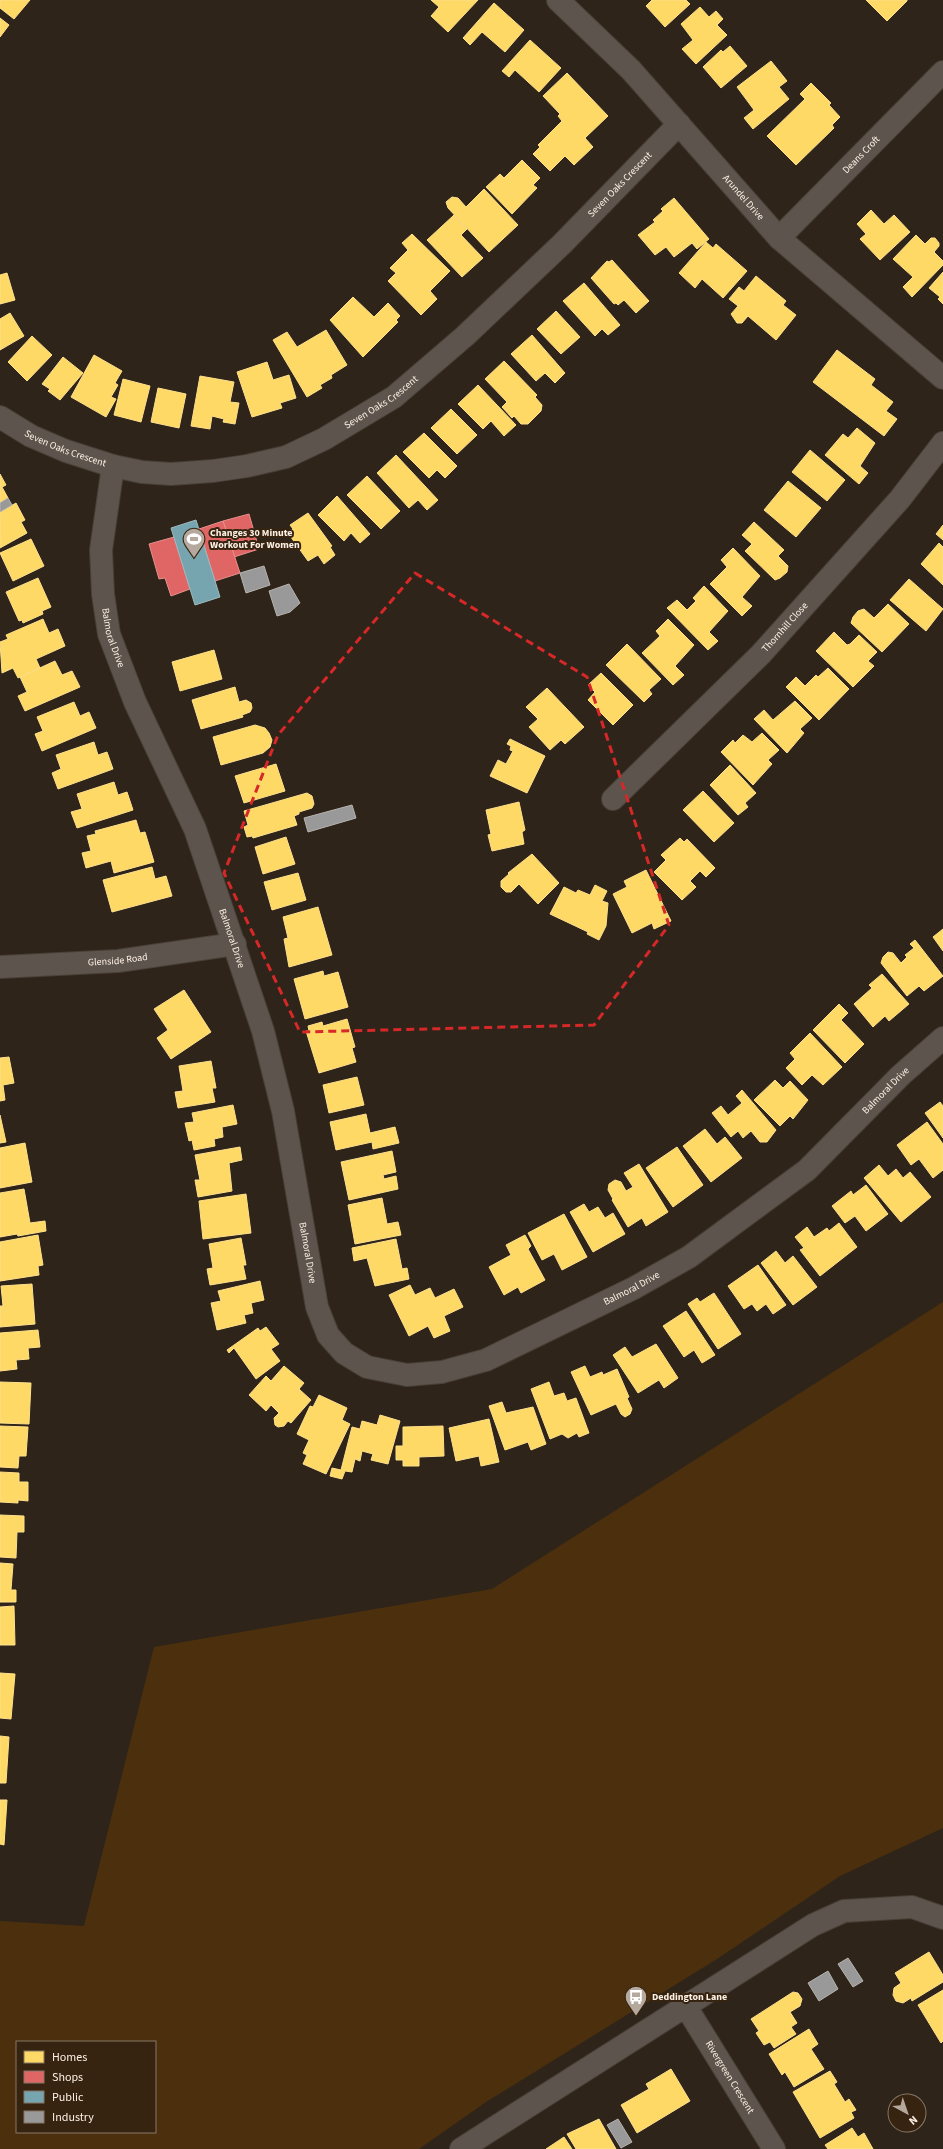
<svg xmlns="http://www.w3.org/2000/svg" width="943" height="2149" font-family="'Source Sans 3',sans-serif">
  <rect width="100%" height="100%" fill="#2e2419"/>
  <path fill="#4c300e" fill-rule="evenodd" d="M943,1302V1828L840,1876L717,1959L486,2102L419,2149H0V1921L84,1926L154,1647L492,1589ZM17,2042H155V2132H17Z"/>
  <g fill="#ffd966" stroke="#fee08c">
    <path d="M0,0H30L14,19L0,8Z"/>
    <path d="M431,0H478L448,32L431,16L439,7Z"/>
    <path d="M652,0H686L690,4L665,27L646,6Z"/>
    <path d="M866,0H907V1L887,21Z"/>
    <path d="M494,3L524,30L505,52L482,32L470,45L463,38Z"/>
    <path d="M700,7L709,17L716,11L723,19L717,25L727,35L696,64L682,49L693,40L681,24Z"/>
    <path d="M0,18L9,25L0,37Z"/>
    <path d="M530,40L561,68L539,92L515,70L509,77L502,71Z"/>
    <path d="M730,46L747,66L721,88L703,67L721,50L723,52Z"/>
    <path d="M771,61L787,81L779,87L789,99L753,129L744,118L754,110L737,87Z"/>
    <path d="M567,73L608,116L585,138L593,147L574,165L565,156L550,171L533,154L540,147L538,145L562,121L558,116L560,114L543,96Z"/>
    <path d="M811,83L831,103L829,105L840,117L832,125L834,128L796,165L767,136L805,99L800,94Z"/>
    <path d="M522,160L540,178L533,185L537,188L512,214L486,187L500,174L504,178Z"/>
    <path d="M484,189L518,225L489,252L448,208L446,202L452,197L458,198L466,207Z"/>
    <path d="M674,198L709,239L697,249L692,243L674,257L666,247L655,255L638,235L655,222L653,220L663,211L661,209Z"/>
    <path d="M871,210L884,224L894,215L910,232L880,260L860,239L866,234L857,224Z"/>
    <path d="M454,215L467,229L461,235L483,258L462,277L427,240Z"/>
    <path d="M412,234L450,271L430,291L437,299L421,315L388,281L396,273L390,268L408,250L402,243Z"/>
    <path d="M916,235L925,244L931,238H935L939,243V246L934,252L943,261V265L912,297L903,287L913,277L893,259Z"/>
    <path d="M706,242L713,248L716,244L747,271L723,298L702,279L695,288L679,273Z"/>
    <path d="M612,260L649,301L636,313L624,300L618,305L616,303L614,304L591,278L607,261L609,262Z"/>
    <path d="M943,272V304L938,299L940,297L929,288Z"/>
    <path d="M7,273L15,300L0,304V275Z"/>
    <path d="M756,276L786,301L783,305L796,315L776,340L748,316L742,323H737L731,314L738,306L729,299L739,287L744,291Z"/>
    <path d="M584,283L620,325L608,335L602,329L595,336L563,301Z"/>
    <path d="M353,297L374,317L388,303L400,316L396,320L398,322L363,357L330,320Z"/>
    <path d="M556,311L580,337L561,354L537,329Z"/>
    <path d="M10,313L24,336L0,350V319Z"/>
    <path d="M326,330L347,365L331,375L332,378L320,385L322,388L307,397L273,340L287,332L297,347Z"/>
    <path d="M532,335L565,373L555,383L545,373L536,381L511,354Z"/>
    <path d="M32,336L52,355L27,381L8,362Z"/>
    <path d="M837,350L875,379L871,385L893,402L886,411L897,419L884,436L813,382Z"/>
    <path d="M94,355L122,371L115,383L118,385L111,397L116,399L106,417L71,397Z"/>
    <path d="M63,357L83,373L60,400L48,391L50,389L42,384Z"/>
    <path d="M504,361L537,395L535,397L542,405L541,411L528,424H521L514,416L512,418L502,407L507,402L485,379Z"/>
    <path d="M267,362L273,380L289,375L296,398L280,403L282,408L252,417L237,372Z"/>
    <path d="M200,376L234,382L230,402L239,403L235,424L223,422L224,419L212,416L210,429L191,426Z"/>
    <path d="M123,379L150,386L141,422L114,415Z"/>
    <path d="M478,385L516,425L504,436L491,421L483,429L458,404Z"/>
    <path d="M158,388L186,394L179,428L151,422Z"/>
    <path d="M451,409L477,435L457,454L431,428Z"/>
    <path d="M857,428L875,443L860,466L868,473L859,484L825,455L843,434L848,438Z"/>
    <path d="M424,433L457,466L445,478L437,470L429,478L403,452Z"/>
    <path d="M810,450L845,480L827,501L792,472Z"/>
    <path d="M396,455L438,500L427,510L418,500L409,508L377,473Z"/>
    <path d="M0,474L6,485L2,487L8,498L0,503Z"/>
    <path d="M367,476L400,511L381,529L347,495Z"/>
    <path d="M788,481L821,508L796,537L764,510Z"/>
    <path d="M337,496L370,534L360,543L351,533L344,541L318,515Z"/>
    <path d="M16,503L25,520L21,522L27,533L0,548V512Z"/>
    <path d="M308,513L332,546L330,547L335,555L324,564L318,555L308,561L288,533L293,529L290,525Z"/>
    <path d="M754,522L784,550L778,556L788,566L787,572L780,578L775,580L745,551L752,544L742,535Z"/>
    <path d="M943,525V540L936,534Z"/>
    <path d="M31,539L44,566L13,581L0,553Z"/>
    <path d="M939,543L943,547V585L921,564Z"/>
    <path d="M733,548L760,576L742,597L752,606L742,616L710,584L727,567L721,560Z"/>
    <path d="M38,578L51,607L42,611L43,614L23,623L22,620L19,621L6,592Z"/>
    <path d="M909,579L943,609L926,631L890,600Z"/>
    <path d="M704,586L728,611L709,632L718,641L708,650L667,608L677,600L687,610L696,601L693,598Z"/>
    <path d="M888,604L909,624L882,652L851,623L853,617L858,611L864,609L874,618Z"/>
    <path d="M43,619L49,633L58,629L65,646L36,659L40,668L20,677L18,678L13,668L2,673L0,642L8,639L6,635Z"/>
    <path d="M668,619L694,645L675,666L684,675L673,685L642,653L660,636L656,631Z"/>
    <path d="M834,632L847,645L850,644L859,635L877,652L868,661L874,666L853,687L816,651Z"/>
    <path d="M627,644L661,679L649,690L652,694L644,702L606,665Z"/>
    <path d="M214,650L222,679L180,691L172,662Z"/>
    <path d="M55,661L62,675L72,671L80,687L25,711L18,696L27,692L20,677Z"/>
    <path d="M828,668L849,689L819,720L786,687L796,677L805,686L816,675L818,677Z"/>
    <path d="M601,673L633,705L613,725L588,700L595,692L588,685Z"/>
    <path d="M235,687L239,702L246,700L251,703L252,708L250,712L242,715L243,717L201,729L192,700Z"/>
    <path d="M547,688L584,727L565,744L561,740L550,750L529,727L538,719L526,707Z"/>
    <path d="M795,701L812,718L800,729L804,733L787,753L754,719L764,710L773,720Z"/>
    <path d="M74,702L80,716L89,712L96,728L42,751L35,734L43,731L37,717Z"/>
    <path d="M255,725L265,728L269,733L272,740L270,747L263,753L221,765L213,737Z"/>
    <path d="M762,733L779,750L768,760L772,764L753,785L721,752L733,740L735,743L743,735L752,742Z"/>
    <path d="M510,739L545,756L527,793L490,776L498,760L506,764L513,751L510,750L511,746L507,744Z"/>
    <path d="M94,742L98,755L107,752L113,769L58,789L52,773L61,769L56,755Z"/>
    <path d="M276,764L285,791L244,803L235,776Z"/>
    <path d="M730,765L756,793L745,803L748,807L738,815L710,785Z"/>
    <path d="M114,782L118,795L127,792L133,810L77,828L71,812L82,809L77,794Z"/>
    <path d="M703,791L734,823L714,842L683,810Z"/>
    <path d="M307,793L312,796L314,804L312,808L299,812V814L294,816L297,825L253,838L252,836L247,837L244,827L248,825L244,811Z"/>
    <path d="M519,802L525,830L522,832L524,844L492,851L488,835L491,834L486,810Z"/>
    <path d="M136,820L140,833L145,832L154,862L114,873L111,861L86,868L82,853L91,851L87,836L96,834L95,831Z"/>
    <path d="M286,837L295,864L263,874L255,847Z"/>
    <path d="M680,838L684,842L687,839L715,868L706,877L700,871L690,881L696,887L682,900L654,872L666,860L661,855Z"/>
    <path d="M532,854L559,883L538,904L519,884L511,892H506L501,887V881L509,874L508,873Z"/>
    <path d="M152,867L155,879L166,876L172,896L112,912L103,880Z"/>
    <path d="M646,870L671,921L654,929L652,923L632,933L613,894L627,887L624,881Z"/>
    <path d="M298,873L306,900L272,910L264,882Z"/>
    <path d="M595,885L607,891L602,901L608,903L606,926L599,940L587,934L588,932L550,914L564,887L576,893L578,890L590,895Z"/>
    <path d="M318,907L332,955L289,967L284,939L288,938L283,917Z"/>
    <path d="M943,929V951L933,937Z"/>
    <path d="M915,940L943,976L924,991L919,986L907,996L881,963L883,957L888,952L893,953L901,963L907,957L905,955L914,948L910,944Z"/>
    <path d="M323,971L324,976L338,972L348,1007L305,1019L294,979Z"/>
    <path d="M882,974L909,1004L889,1021L885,1016L873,1027L854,1004L872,988L869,985Z"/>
    <path d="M184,990L211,1032L171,1059L157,1038L168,1030L154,1009Z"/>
    <path d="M839,1004L848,1013L841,1020L864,1044L845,1063L813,1030Z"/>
    <path d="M347,1019L355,1047L352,1048L356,1062L319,1073L306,1031H309L308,1026L322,1022L323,1026Z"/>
    <path d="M810,1033L842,1067L823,1085L812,1075L802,1085L786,1068L795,1059L790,1053Z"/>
    <path d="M9,1057L14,1083L3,1085L5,1100L0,1101V1058Z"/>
    <path d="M211,1061L216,1088H212L215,1102L178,1108L175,1092L183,1091L179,1066Z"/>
    <path d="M357,1077L364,1105L329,1113L323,1085Z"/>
    <path d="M775,1080L783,1088L790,1081L808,1100L793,1119L790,1116L780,1126L754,1100Z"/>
    <path d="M742,1090L776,1130L767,1142H760L751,1131L743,1138L738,1131L731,1137L712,1113L721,1106L728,1115L742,1103L736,1096Z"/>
    <path d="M940,1102L943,1106V1138L925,1113Z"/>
    <path d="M233,1105L237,1124L222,1127L223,1137L214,1139L215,1146L194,1150L192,1140L189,1141L185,1123L194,1122L192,1113Z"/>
    <path d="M366,1114L370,1133L395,1127L399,1143L373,1149L372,1142L336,1150L330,1122Z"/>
    <path d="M0,1115L6,1142L0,1143Z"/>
    <path d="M927,1122L943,1144V1170L933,1178L919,1159L911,1165L897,1145Z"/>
    <path d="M705,1129L717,1144L725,1137L742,1158L711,1182L683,1146Z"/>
    <path d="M25,1143L32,1182L0,1188V1148Z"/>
    <path d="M240,1147L242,1160L229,1163L232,1191L198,1197L195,1180H200L195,1155Z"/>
    <path d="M677,1147L703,1185L673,1207L646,1168Z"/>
    <path d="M392,1151L396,1172L383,1175L384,1179L396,1176L398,1189L349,1200L341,1162Z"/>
    <path d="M639,1164L668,1212L646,1226L642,1218L628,1227L612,1200L613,1199L608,1190L609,1184L615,1180L621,1182L626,1191L633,1187L624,1173Z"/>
    <path d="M879,1165L888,1176L896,1169L903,1178L910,1172L931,1197L901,1222L864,1178Z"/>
    <path d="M866,1185L888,1214L866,1231L855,1216L845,1223L832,1206L851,1191L853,1195Z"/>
    <path d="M24,1189L30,1223L45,1221L46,1231L18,1236L17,1234L0,1237V1193Z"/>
    <path d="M246,1194L251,1233L203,1239L199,1201Z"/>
    <path d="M382,1198L387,1224L398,1222L401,1235L355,1244L348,1205Z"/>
    <path d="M584,1204L589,1212L598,1207L605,1218L613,1213L625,1234L593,1252L570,1212Z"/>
    <path d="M564,1214L587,1257L562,1270L554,1254L542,1260L528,1233Z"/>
    <path d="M839,1223L857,1247L820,1276L800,1250L804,1248L795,1237L807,1227L814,1237L827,1228L829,1231Z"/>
    <path d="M38,1235L43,1265L38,1266L39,1275L0,1281V1242Z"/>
    <path d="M525,1235L531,1246L528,1249L545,1280L521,1293L518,1287L504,1295L489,1267L511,1255L506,1245Z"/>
    <path d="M241,1238L246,1265H243L246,1279L210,1285L207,1269L213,1268L209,1244Z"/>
    <path d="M396,1239L402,1269L407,1268L409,1279L375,1286L367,1258L354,1261L352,1248Z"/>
    <path d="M776,1251L785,1263L793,1256L817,1287L793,1305L761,1263Z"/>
    <path d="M758,1265L786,1305L773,1314L766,1304L757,1311L752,1304L744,1309L728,1286Z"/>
    <path d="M260,1281L264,1300L251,1303L253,1313L244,1315L246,1323L217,1330L211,1303L221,1301L218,1291Z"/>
    <path d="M32,1284L35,1324L0,1327V1306H3L1,1286Z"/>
    <path d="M410,1285L415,1295L430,1288L435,1298L454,1289L463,1307L444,1316L450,1331L434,1338L428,1326L409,1336L389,1295Z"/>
    <path d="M714,1293L741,1334L718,1349L688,1304L697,1298L700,1302Z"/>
    <path d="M686,1311L715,1355L702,1363L694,1350L684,1357L663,1326Z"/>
    <path d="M266,1327L279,1344L271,1349L280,1361L256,1379L234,1348L229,1353L227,1350L258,1328L260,1331Z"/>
    <path d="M38,1330L40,1347L28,1348L29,1359L16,1360L17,1369L0,1371V1333Z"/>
    <path d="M656,1344L678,1378L664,1388L659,1380L638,1393L613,1355L625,1347L632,1357Z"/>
    <path d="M284,1366L304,1383L299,1389L311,1400L291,1423L288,1421L284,1426L278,1427L275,1425L274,1418L279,1413L271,1405L266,1411L249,1395L266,1376L271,1381Z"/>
    <path d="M585,1366L590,1377L602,1372L603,1375L617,1369L629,1397L627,1398L632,1409L630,1414L625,1417L621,1414L616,1404L591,1415L571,1372Z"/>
    <path d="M0,1382L31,1383L29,1424L0,1423Z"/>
    <path d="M549,1382L554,1396L564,1393L567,1401L576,1398L589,1433L579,1437L577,1433L568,1438L562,1434L550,1439L531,1389Z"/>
    <path d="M319,1395L347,1408L342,1420L350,1424L326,1474L303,1464L307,1455L303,1453L309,1440L297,1434L310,1406L313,1407Z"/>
    <path d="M502,1402L506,1413L533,1407L546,1444L531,1450L528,1442L505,1450L489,1406Z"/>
    <path d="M380,1415L400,1421L388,1464L371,1460L373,1454L362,1451L360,1461L355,1459L352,1472L345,1471L342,1479L330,1476L332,1468L341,1470L352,1427L360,1429L362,1421L377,1425Z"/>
    <path d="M489,1419L499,1462L481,1466L479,1456L456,1461L449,1428Z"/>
    <path d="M0,1426L28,1427L26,1456H19L18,1468L0,1467Z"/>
    <path d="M443,1426L444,1456L419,1457V1466H403V1460H396V1446H403V1427Z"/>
    <path d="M0,1472L19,1473V1482H28V1501L18,1500V1503L0,1502Z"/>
    <path d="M0,1515L24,1516V1532H17L16,1558L0,1557Z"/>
    <path d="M0,1563L13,1564L11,1590H16V1602H0Z"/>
    <path d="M14,1606L15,1645H0V1607Z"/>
    <path d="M0,1673L15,1674L11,1719L0,1718Z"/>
    <path d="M0,1736L9,1737L6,1783H0Z"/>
    <path d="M0,1800H7L4,1845L0,1844Z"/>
    <path d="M929,1952L943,1975V1982L912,2001L911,1998L903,2003L896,2001L893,1995L894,1988L901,1983L895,1973Z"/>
    <path d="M943,1990V2041L941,2043L918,2005Z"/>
    <path d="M793,1992L798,1993L802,1999L800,2006L790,2012L797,2023L791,2027L796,2034L774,2048L770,2042L764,2045L756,2033L759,2031L751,2019Z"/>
    <path d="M809,2029L818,2044L811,2049L824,2069L794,2087L785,2072L782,2075L769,2054Z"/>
    <path d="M671,2069L690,2101L637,2133L621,2105L649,2089L646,2084Z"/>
    <path d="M830,2071L837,2082L834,2084L845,2102L849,2099L856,2110L851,2112L854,2118L820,2138L793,2092Z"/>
    <path d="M599,2119L616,2149H576L567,2134Z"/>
    <path d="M852,2128L858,2137L864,2133L873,2149H828L825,2145Z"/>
    <path d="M564,2137L572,2149H546Z"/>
  </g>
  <g fill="#e06666" stroke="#e98f8c">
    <path d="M249,514L259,549L234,557L223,521Z"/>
    <path d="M223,521L240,573L215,581L199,529Z"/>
    <path d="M174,537L190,589L171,596L165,578L159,579L149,544Z"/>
  </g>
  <path fill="#76a5af" stroke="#9ebcbf" d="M196,520L220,597L195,605L171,528Z"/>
  <g fill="#999" stroke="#b7b3b0">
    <path d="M8,498L12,505L0,512V503Z"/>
    <path d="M264,566L270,585L246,593L240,573Z"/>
    <path d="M289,584L300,603L290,612L277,616L269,591Z"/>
    <path d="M352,805L356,818L308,832L304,818Z"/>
    <path d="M848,1958L863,1981L853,1987L838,1964Z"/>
    <path d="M828,1971L838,1989L819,2001L808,1983Z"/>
    <path d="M618,2119L632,2142L621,2148L607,2125Z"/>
  </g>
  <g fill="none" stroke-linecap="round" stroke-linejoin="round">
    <g stroke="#483f36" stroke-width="24">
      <g id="minor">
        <path id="s1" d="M558,0L631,70L779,238L943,378"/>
        <path id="s2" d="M779,238L943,72"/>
        <path id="s3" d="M0,417L31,436L66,451L113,466L142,472L171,474L213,471L247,466L286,457L324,439L394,397L465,336L562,244L679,124"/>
        <path id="s4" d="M113,466L101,550L103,594L109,634L135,702L195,829L263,1031L283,1111L317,1307L328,1335L344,1353L367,1367L407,1375L442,1372L486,1360L634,1288L689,1257L807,1170L901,1075L943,1038"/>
        <path id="s5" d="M613,799L761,654L900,499L943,443"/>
        <path id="s6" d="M0,967L118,961L235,944"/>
        <path id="s7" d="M685,2005L774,2149"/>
        <path d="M461,2149L813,1925L844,1911L912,1907L943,1918"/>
      </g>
    </g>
    <use href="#minor" stroke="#5d544d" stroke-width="22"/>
  </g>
  <path fill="none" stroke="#d62828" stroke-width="3" stroke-dasharray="8 5" stroke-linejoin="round" d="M415,573L587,677L669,925L594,1025L300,1032L224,873L278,735Z"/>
  <defs>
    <g id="stadium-pin" transform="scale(1.15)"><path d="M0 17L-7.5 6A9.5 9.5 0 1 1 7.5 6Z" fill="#b5a99d" stroke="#362411"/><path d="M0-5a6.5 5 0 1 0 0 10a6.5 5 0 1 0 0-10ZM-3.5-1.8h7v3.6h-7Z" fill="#fff"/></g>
    <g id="bus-pin" transform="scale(1.15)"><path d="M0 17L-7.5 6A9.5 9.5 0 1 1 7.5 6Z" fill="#b5a99d" stroke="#362411"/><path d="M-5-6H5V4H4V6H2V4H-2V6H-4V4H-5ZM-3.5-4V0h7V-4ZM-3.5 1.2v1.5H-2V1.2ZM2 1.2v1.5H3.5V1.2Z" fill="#fff"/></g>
  </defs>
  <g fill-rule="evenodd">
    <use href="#stadium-pin" x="194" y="539"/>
    <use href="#bus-pin" x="636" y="1997"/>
  </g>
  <g text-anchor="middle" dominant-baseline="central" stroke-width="4" stroke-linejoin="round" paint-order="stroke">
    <g font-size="10" fill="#fdf0e4" stroke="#362411">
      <text stroke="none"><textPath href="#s2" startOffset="117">Deans Croft</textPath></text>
      <text stroke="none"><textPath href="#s3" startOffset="733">Seven Oaks Crescent</textPath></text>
      <text stroke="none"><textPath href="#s1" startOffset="271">Arundel Drive</textPath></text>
      <text stroke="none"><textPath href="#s3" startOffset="409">Seven Oaks Crescent</textPath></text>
      <text stroke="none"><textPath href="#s3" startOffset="73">Seven Oaks Crescent</textPath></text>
      <text stroke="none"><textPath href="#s5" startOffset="243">Thornhill Close</textPath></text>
      <text stroke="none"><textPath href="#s4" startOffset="174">Balmoral Drive</textPath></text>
      <text stroke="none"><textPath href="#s4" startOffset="498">Balmoral Drive</textPath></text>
      <text stroke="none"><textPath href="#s6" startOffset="118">Glenside Road</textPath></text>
      <text stroke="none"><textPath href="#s4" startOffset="1566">Balmoral Drive</textPath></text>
      <text stroke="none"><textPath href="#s4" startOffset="822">Balmoral Drive</textPath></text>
      <text stroke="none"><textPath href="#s4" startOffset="1242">Balmoral Drive</textPath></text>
      <text stroke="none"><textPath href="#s7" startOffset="85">Rivergreen Crescent</textPath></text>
    </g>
    <g font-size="10" font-weight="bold" fill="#fdf0e4" stroke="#362411" text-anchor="start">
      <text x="210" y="533">Changes 30 Minute<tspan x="210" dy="12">Workout For Women</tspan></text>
      <text x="652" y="1997">Deddington Lane</text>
    </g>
  </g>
  <rect x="16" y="2041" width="140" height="92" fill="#362411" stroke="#867665"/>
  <rect x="24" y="2051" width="20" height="12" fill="#ffd966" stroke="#867665"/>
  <text x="52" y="2061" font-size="12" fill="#fdf0e4">Homes</text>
  <rect x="24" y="2071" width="20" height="12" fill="#e06666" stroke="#867665"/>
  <text x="52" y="2081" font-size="12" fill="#fdf0e4">Shops</text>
  <rect x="24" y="2091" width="20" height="12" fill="#76a5af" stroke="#867665"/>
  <text x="52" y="2101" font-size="12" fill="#fdf0e4">Public</text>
  <rect x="24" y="2111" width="20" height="12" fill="#999999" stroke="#867665"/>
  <text x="52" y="2121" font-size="12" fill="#fdf0e4">Industry</text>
  <g transform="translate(907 2113) rotate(140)"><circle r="19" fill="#362411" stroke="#867665"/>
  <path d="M0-3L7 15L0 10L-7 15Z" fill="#b5a99d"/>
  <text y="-6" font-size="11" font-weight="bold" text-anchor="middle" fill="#fdf0e4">N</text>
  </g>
</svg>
